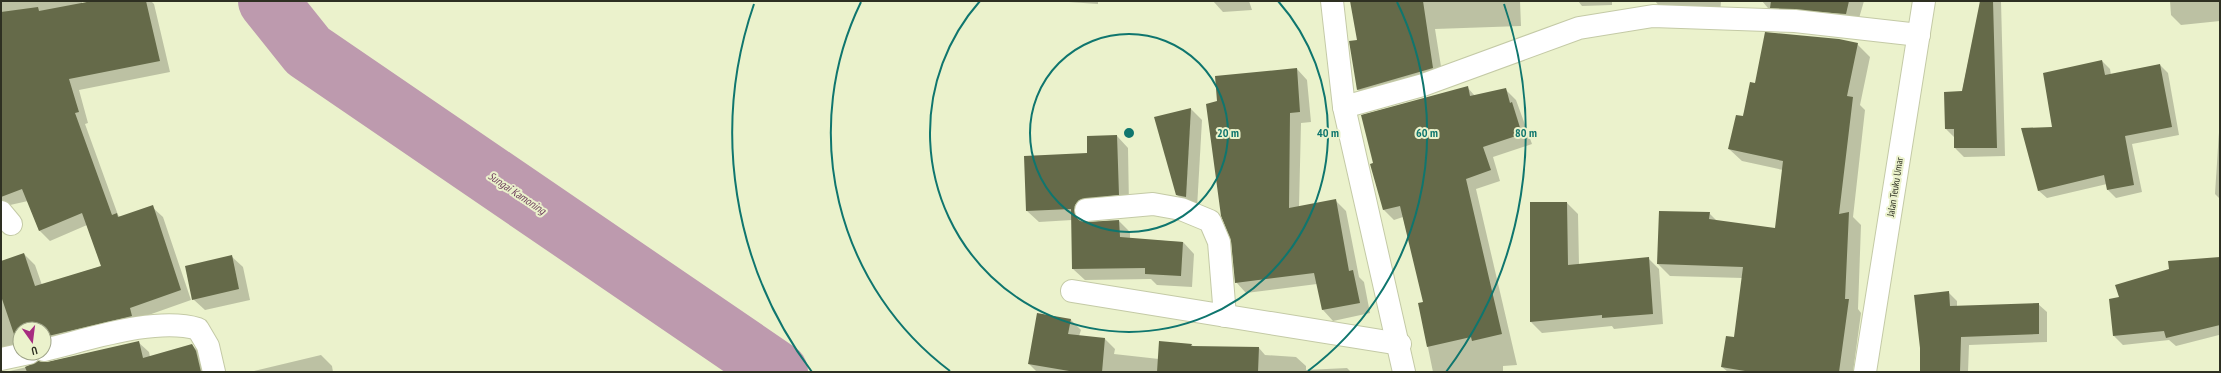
<svg xmlns="http://www.w3.org/2000/svg" width="2221" height="373" font-family="'PT Sans Narrow',sans-serif">
  <rect width="100%" height="100%" fill="#ebf2cc"/>
  <g fill="#0003">
    <path d="M1,1H82V4L112,1H151L154,4L170,72L79,90L88,123L85,124L118,215L120,217L152,207L163,217L191,300L44,352V329H20V353L1,364V262L24,254L35,265L42,285L102,266L87,225L50,241L39,230L28,201L1,207Z"/>
    <path d="M1054,1H1098V4Z"/>
    <path d="M1213,1H1249L1252,10L1223,12Z"/>
    <path d="M1351,1H1520L1521,26L1435,29L1443,79L1368,100L1358,90L1350,42L1358,41Z"/>
    <path d="M1578,1H1612V5L1582,6Z"/>
    <path d="M1655,1H1721L1720,16L1666,14Z"/>
    <path d="M1762,1H1864L1857,25L1773,14Z"/>
    <path d="M1981,1H2001L2005,156L1964,157L1955,148V138L1946,129L1962,92Z"/>
    <path d="M2170,1H2220V21L2181,25L2171,15Z"/>
    <path d="M1857,44L1870,57L1860,105L1865,110L1853,217L1861,225L1858,309L1861,313L1853,372H1728L1722,367L1735,338L1743,278L1670,276L1658,264L1709,213L1717,221L1776,229L1783,170L1742,161L1729,149L1756,84Z"/>
    <path d="M2102,61L2110,69L2111,75L2160,65L2168,73L2179,135L2132,144L2142,192L2116,198L2108,190L2107,184L2047,198L2039,191L2054,128Z"/>
    <path d="M1297,69L1307,80L1311,122L1301,123L1299,207L1336,201L1346,211L1359,277L1364,282L1370,313L1333,321L1323,310L1317,284L1246,293L1236,282L1219,102Z"/>
    <path d="M1467,87L1475,96L1506,90L1516,100L1532,144L1493,157L1500,181L1476,189L1517,365L1503,366V372H1433L1419,304L1425,302L1403,217L1394,220L1384,210L1372,164Z"/>
    <path d="M1191,109L1202,120L1197,208L1188,206L1177,195L1155,118Z"/>
    <path d="M2220,116V199L2215,194Z"/>
    <path d="M1117,136L1128,148L1129,206L1085,217L1086,223L1119,221L1130,232V239L1183,242L1194,254L1192,287L1157,285L1151,279L1085,280L1073,269L1072,220L1039,222L1027,211L1088,154Z"/>
    <path d="M1531,203H1567L1578,214L1579,265L1648,258L1659,269L1663,324L1614,329L1612,326L1542,333L1531,322Z"/>
    <path d="M2220,244V353L2219,335L2176,346L2169,340L2123,345L2114,336L2120,298L2219,258Z"/>
    <path d="M231,256L243,267L250,300L205,310L193,299Z"/>
    <path d="M1948,292L1957,301V307L2038,304L2047,312V342L1969,345L1968,372H1921Z"/>
    <path d="M1038,314L1071,320L1081,330L1079,336L1105,339L1115,349L1114,354L1159,359L1191,344L1194,347L1259,348L1265,355L1296,357L1306,366V370L1347,368L1351,372H1037L1029,364Z"/>
    <path d="M138,342L149,352L150,357L192,345L203,356L208,372H5Z"/>
    <path d="M321,355L332,366L333,372H250Z"/>
  </g>
  <g fill="none" stroke-linecap="round" stroke-linejoin="round">
    <path stroke="#bd9aae" stroke-width="60" d="M268,1L308,51L778,372"/>
  </g>
  <g fill="#656a49">
    <path d="M92,1H146L160,61L69,79L79,112L75,113L112,215L117,213L118,217L153,205L181,290L130,308L132,316L44,337V329H20V342L17,343L1,296V261L24,253L35,286L101,266L82,213L39,231L22,189L1,197V12L38,7L39,11Z"/>
    <path d="M1350,1H1423L1433,68L1357,90L1349,41L1357,40Z"/>
    <path d="M1771,1H1849L1846,14L1770,8Z"/>
    <path d="M1980,1H1993L1997,148H1954V129H1945L1944,92L1962,91Z"/>
    <path d="M1765,32L1839,39L1858,43L1847,96L1853,97L1839,214L1849,212L1845,299H1849L1839,372H1751L1721,367L1726,336L1734,337L1743,267L1657,264L1659,211L1710,212L1709,219L1775,228L1783,161L1728,149L1736,115L1743,116L1750,82L1755,83Z"/>
    <path d="M2102,60L2105,75L2160,64L2172,127L2125,136L2134,185L2107,190L2104,175L2038,191L2021,128L2052,127L2043,73Z"/>
    <path d="M1297,68L1300,112L1290,113L1289,208L1336,199L1349,271L1353,270L1360,303L1322,310L1314,273L1235,283L1231,241L1221,216L1206,104L1217,101L1215,76Z"/>
    <path d="M1468,86L1470,96L1506,88L1510,103L1512,102L1522,134L1483,147L1491,170L1466,179L1502,334L1472,341L1471,337L1427,347L1418,303L1423,302L1400,206L1383,210L1370,164L1373,163L1361,115Z"/>
    <path d="M1191,108L1186,197L1176,195L1154,117Z"/>
    <path d="M1117,135L1119,195L1079,200L1075,205L1076,217L1080,221L1087,222L1119,220L1120,237L1183,242L1181,276L1145,274V268L1072,269L1071,209L1026,211L1024,156L1087,153V136Z"/>
    <path d="M1530,202H1567L1568,265L1649,257L1653,314L1602,318V315L1530,322Z"/>
    <path d="M232,255L239,289L192,300L185,266Z"/>
    <path d="M2220,257V325L2166,338L2164,331L2113,336L2109,299L2119,297L2115,285L2169,269L2168,261Z"/>
    <path d="M1949,291L1950,306L2039,303V334L1961,337L1960,372H1920V348L1914,295Z"/>
    <path d="M1037,313L1071,319L1068,334L1105,338L1102,372H1075L1028,364Z"/>
    <path d="M139,341L143,358L192,344L196,351L201,372H27L25,367L38,361L47,362Z"/>
    <path d="M1159,341L1192,344L1191,346L1259,347L1258,372H1157Z"/>
  </g>
  <g fill="none" stroke-linecap="round" stroke-linejoin="round">
    <g stroke="#c4caa6" stroke-width="24">
      <g id="minor">
        <path d="M1332,1L1344,107L1404,372"/>
        <path d="M1344,107L1423,85L1579,28L1653,16L1795,21L1919,35"/>
        <path d="M1086,210L1153,204L1181,209L1210,221L1219,242L1225,316"/>
        <path d="M1,212L11,224"/>
        <path d="M1072,291L1400,344"/>
        <path d="M44,350C87,340 156,316 198,329L208,346L214,372"/>
        <path d="M1,359L29,353"/>
        <path d="M1865,372L1924,1"/>
      </g>
    </g>
    <use href="#minor" stroke="#fff" stroke-width="22"/>
  </g>
  <g fill="none" stroke="#0f766e" stroke-width="2">
    <circle cx="1129" cy="133" r="99"/>
    <path d="M1278 1A199 199 0 1 1 980 1"/>
    <path d="M950 371A298 298 0 0 1 861 2M1397 2A298 298 0 0 1 1308 371"/>
    <path d="M812 372A397 397 0 0 1 754 4M1504 4A397 397 0 0 1 1446 372"/>
  </g>
  <g text-anchor="middle" dominant-baseline="central" stroke-width="4" stroke-linejoin="round" paint-order="stroke">
    <g font-size="10" fill="#2e3022" stroke="#ebf2cc">
      <text transform="translate(1895 187) rotate(-81)">Jalan Teuku Umar</text>
    </g>
    <g font-size="11" font-style="italic" fill="#6e3e5c" stroke="#ebf2cc">
      <text transform="translate(517 193) rotate(34)">Sungai Kamoning</text>
    </g>
  </g>
  <circle cx="1129" cy="133" r="6" fill="#0f766e" stroke="#ebf2cc" stroke-width="2"/>
  <g font-size="12" text-anchor="middle" font-weight="bold" fill="#0f766e" stroke="#ebf2cc" stroke-width="4" stroke-linejoin="round" paint-order="stroke">
    <text x="1228" y="137">20 m</text>
    <text x="1328" y="137">40 m</text>
    <text x="1427" y="137">60 m</text>
    <text x="1526" y="137">80 m</text>
  </g>
  <rect width="2221" height="373" fill="none" stroke="#2e3022" stroke-width="4"/>
  <g transform="translate(32 341) rotate(166)"><circle r="19" fill="#ebf2cc" stroke="#9fa488"/>
  <path d="M0-3L7 15L0 10L-7 15Z" fill="#a62c80"/>
  <text y="-6" font-size="11" font-weight="bold" text-anchor="middle" fill="#2e3022">U</text>
  </g>
</svg>
